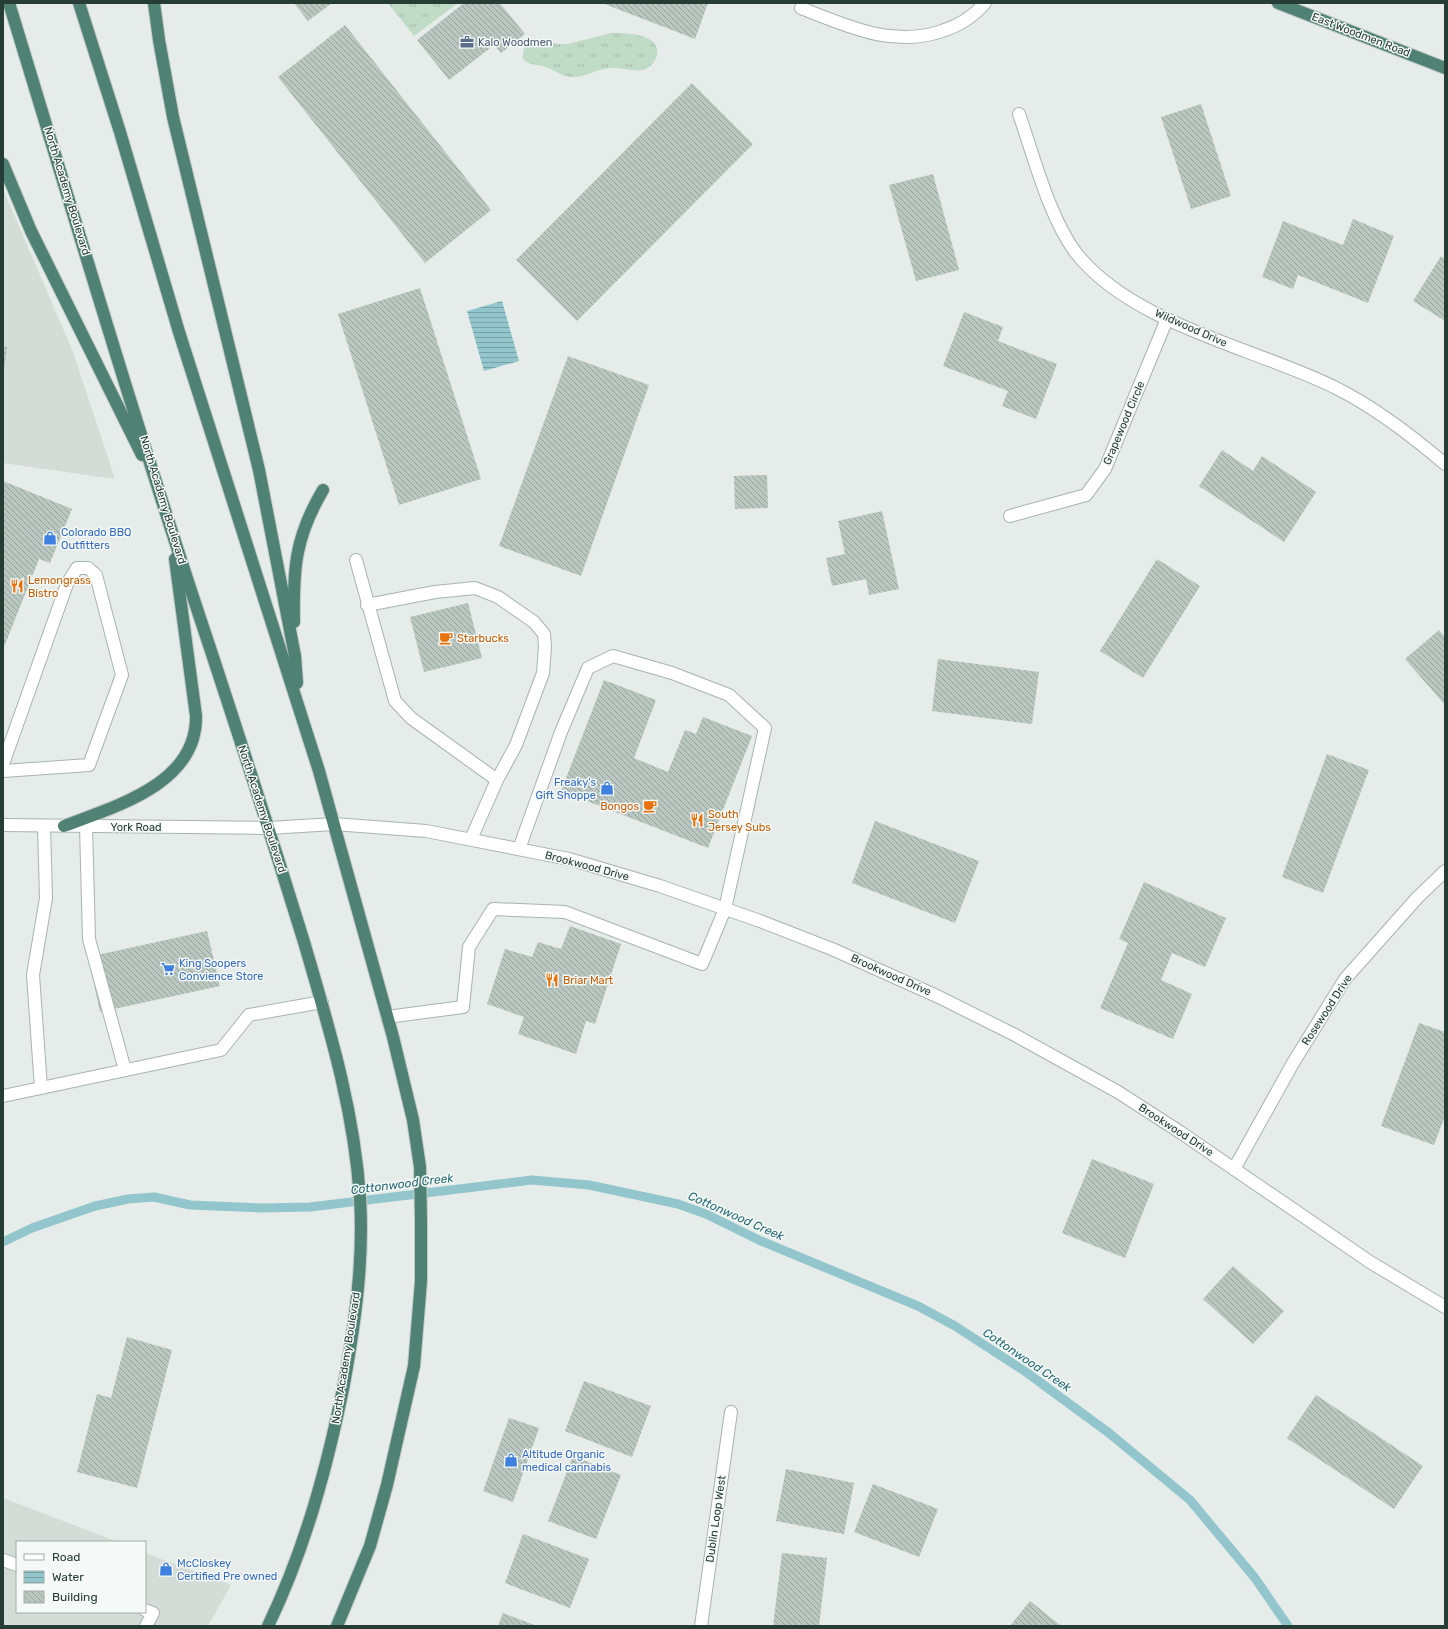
<svg xmlns="http://www.w3.org/2000/svg" width="1448" height="1629" font-family="Rubik,sans-serif">
  <defs>
    <pattern id="grass-tufts" width="24" height="20" patternUnits="userSpaceOnUse"><rect width="24" height="20" fill="#c0dbc6"/><path d="M3 7l-1-3M5 7V3M7 7l1-3M15 17l-1-3M17 17v-4M19 17l1-3" fill="none" stroke="#a5bdab"/></pattern>
    <pattern id="water-rules" width="6" height="5" patternUnits="userSpaceOnUse"><rect width="6" height="5" fill="#92c6cc"/><path d="M0 2.5h6" fill="none" stroke="#77a2a6"/></pattern>
    <pattern id="building-back-hatch" width="6" height="6" patternUnits="userSpaceOnUse"><rect width="6" height="6" fill="#bac7c1"/><path d="M-1 5l2 2M0 0l6 6M5-1l2 2" fill="none" stroke="#97a39e"/></pattern>
  </defs>
  <rect width="100%" height="100%" fill="#e5ece9"/>
  <g fill="#d3dcd7">
    <path d="M3,189L73,352L115,479L3,463Z"/>
    <path d="M3,1498L118,1542H17V1612H145V1553L231,1585L208,1626H3Z"/>
  </g>
  <g fill="url(#grass-tufts)">
    <path d="M388,3H458L414,36Z"/>
    <path d="M611,33C625,33 661,33 657,55C656,61 651,66 646,69C636,73 623,67 612,68C598,68 585,78 571,77C560,76 552,68 542,66C535,64 528,65 523,59L524,48L533,40L558,44H568Z"/>
  </g>
  <path fill="url(#water-rules)" d="M502,301L519,361L484,371L467,311Z"/>
  <g fill="none" stroke-linecap="round" stroke-linejoin="round">
    <path stroke="#92c6cc" stroke-width="9" d="M3,1242L32,1228L95,1206L128,1199L154,1197L190,1205L262,1208L310,1207L532,1180L589,1185L678,1204L706,1214L761,1241L918,1306L955,1326L1026,1372L1109,1433L1190,1500L1255,1578L1288,1626"/>
  </g>
  <g fill="url(#building-back-hatch)">
    <path d="M294,3H332L308,21Z"/>
    <path d="M464,3H500L525,34L501,53L494,45L449,80L417,40Z"/>
    <path d="M602,3H708L695,39Z"/>
    <path d="M345,25L491,210L425,263L278,77Z"/>
    <path d="M692,83L753,144L577,321L516,260Z"/>
    <path d="M1201,104L1231,196L1191,209L1161,117Z"/>
    <path d="M933,174L959,270L916,281L889,185Z"/>
    <path d="M1353,219L1394,236L1368,303L1298,275L1293,289L1262,277L1283,221L1343,245Z"/>
    <path d="M1441,256L1445,259V321L1413,301Z"/>
    <path d="M420,288L481,479L399,505L338,314Z"/>
    <path d="M964,312L1003,327L998,341L1057,364L1036,419L1002,406L1008,391L943,366Z"/>
    <path d="M3,347H7L4,369H3Z"/>
    <path d="M568,356L649,385L581,576L499,546Z"/>
    <path d="M1222,450L1253,471L1262,456L1316,492L1284,542L1199,486Z"/>
    <path d="M767,475L768,508L735,509L734,476Z"/>
    <path d="M3,481L72,509L50,563L39,559L4,647L3,646Z"/>
    <path d="M882,511L899,589L869,595L866,579L832,586L826,558L845,554L838,521Z"/>
    <path d="M1157,559L1200,586L1143,678L1100,651Z"/>
    <path d="M468,603L482,658L424,672L410,617Z"/>
    <path d="M1439,630L1445,637V705L1405,659Z"/>
    <path d="M938,659L1039,672L1032,724L932,711Z"/>
    <path d="M604,680L656,700L634,758L668,772L685,730L696,734L703,717L752,736L708,848L561,791Z"/>
    <path d="M1327,754L1369,770L1323,893L1282,877Z"/>
    <path d="M875,821L979,861L955,923L852,883Z"/>
    <path d="M1144,882L1226,918L1205,967L1172,953L1161,980L1192,994L1173,1039L1100,1008L1128,943L1119,939Z"/>
    <path d="M570,926L621,944L595,1024L586,1021L576,1054L518,1034L524,1017L487,1004L505,949L532,957L538,942L561,949Z"/>
    <path d="M207,931L220,986L100,1012L88,957Z"/>
    <path d="M1419,1023L1445,1032V1116L1434,1145L1381,1126Z"/>
    <path d="M1092,1159L1154,1184L1125,1258L1062,1233Z"/>
    <path d="M1233,1266L1284,1311L1253,1344L1203,1299Z"/>
    <path d="M127,1337L172,1350L137,1488L77,1472L97,1394L111,1398Z"/>
    <path d="M584,1381L651,1406L632,1457L565,1431Z"/>
    <path d="M1316,1395L1423,1466L1394,1509L1287,1438Z"/>
    <path d="M509,1418L539,1428L513,1502L483,1491Z"/>
    <path d="M573,1456L621,1475L596,1539L548,1521Z"/>
    <path d="M786,1469L854,1483L844,1534L776,1521Z"/>
    <path d="M873,1484L938,1509L919,1557L854,1532Z"/>
    <path d="M523,1534L589,1559L570,1608L505,1583Z"/>
    <path d="M782,1553L827,1558L819,1626H773Z"/>
    <path d="M1030,1601L1061,1626H1010Z"/>
    <path d="M503,1613L537,1626H498Z"/>
  </g>
  <g fill="none" stroke-linecap="round" stroke-linejoin="round">
    <g stroke="#a8b4af" stroke-width="14">
      <g id="service">
        <path d="M356,560L395,701L411,718L497,780"/>
        <path d="M367,605L435,592L475,588L498,597L534,622L544,634L545,647L543,673L516,745L497,780L471,839"/>
        <path d="M3,764L67,584L77,568H88L96,575L122,675L89,765L3,771"/>
        <path d="M86,826L89,939L125,1070"/>
        <path d="M387,1017L463,1007L469,947L493,909L565,912L702,964L725,909L765,728L729,695L672,673L613,656L588,668L561,732L519,849"/>
        <path d="M41,1088L33,975L46,898L44,826"/>
        <path d="M3,1096L221,1050L249,1015L322,1002"/>
        <path d="M3,1560L17,1565"/>
        <path d="M145,1610L153,1613L146,1626"/>
      </g>
    </g>
    <g stroke="#a8b4af" stroke-width="14">
      <g id="minor">
        <path d="M801,8C847,26 893,48 942,31C958,26 973,17 985,3"/>
        <path d="M1019,114C1034,157 1049,217 1076,253C1133,325 1256,348 1336,388C1376,408 1411,435 1445,464"/>
        <path d="M1010,516L1086,495L1105,469L1167,319"/>
        <path d="M3,825L269,828L334,824L426,831L569,859L660,886L760,921L832,949L939,997L1013,1034L1118,1092L1180,1132L1370,1262L1445,1307"/>
        <path d="M1234,1169L1293,1063L1345,979L1417,898L1445,871"/>
        <path d="M701,1626L731,1412"/>
      </g>
    </g>
    <g stroke="#c2c9c6" stroke-width="14">
      <g id="trunk">
        <path d="M9,3C75,219 139,436 211,651C243,748 274,845 304,942C329,1028 354,1108 360,1198C364,1260 355,1323 344,1384C327,1468 305,1549 268,1626"/>
        <path d="M79,3L120,132L179,332L319,771L393,1037L413,1120L420,1167L421,1219V1281L414,1366L387,1485L370,1546L337,1626"/>
        <path d="M154,3L159,40L173,117L259,470L295,656L297,683"/>
        <path d="M1278,3L1445,68"/>
        <path d="M3,164L31,231L142,455"/>
        <path d="M294,622C293,569 295,537 323,490"/>
        <path d="M64,826C116,806 197,784 196,716L175,559"/>
      </g>
    </g>
    <use href="#service" stroke="#fff" stroke-width="12"/>
    <use href="#minor" stroke="#fff" stroke-width="12"/>
    <use href="#trunk" stroke="#508274" stroke-width="12"/>
  </g>
  <defs>
    <g id="office-bare" transform="scale(1.08)"><path d="M-6-3h4V-5.5h4V-3h4V5H-6ZM-1-4.5V-3h2v-1.5ZM-6 0V1H6V0Z" fill="#5c6f8a" stroke="#f5f9f7" stroke-width="2.5" paint-order="stroke"/></g>
    <g id="shop-bare" transform="scale(1.08)"><path d="M-5-2.5h2.3a2.7 3.5 0 0 1 5.4 0H5L5.5 6h-11ZM-1.5-2.5h3a1.5 2.3 0 0 0-3 0Z" fill="#3f7fe0" stroke="#f5f9f7" stroke-width="2.5" paint-order="stroke"/></g>
    <g id="restaurant-bare" transform="scale(1.08)"><path d="M-5-6h1v4h1v-4h1v4h1v-4h1v5L-1.5 .5V6h-2V.5L-5-1ZM5-6V6H3V1.5H1.5Q1.5-4 5-6Z" fill="#e8710a" stroke="#f5f9f7" stroke-width="2.5" paint-order="stroke"/></g>
    <g id="cafe-bare" transform="scale(1.08)"><path d="M-5.5-4.5H6V0H3Q3 3.5 0 3.5H-2.5Q-5.5 3.5-5.5 0ZM3-3.2v2h1.7v-2ZM-6 4.5H4V6H-6Z" fill="#e8710a" stroke="#f5f9f7" stroke-width="2.5" paint-order="stroke"/></g>
    <g id="supermarket-bare" transform="scale(1.08)"><path d="M-6-5.5h2.5l.6 2H6L4.5 2H-2.5L-4.4-4H-6ZM-1.5 3.2a1.3 1.3 0 1 0 .1 0ZM3 3.2a1.3 1.3 0 1 0 .1 0Z" fill="#3f7fe0" stroke="#f5f9f7" stroke-width="2.5" paint-order="stroke"/></g>
  </defs>
  <g fill-rule="evenodd">
    <use href="#office-bare" x="467" y="42"/>
    <use href="#shop-bare" x="50" y="538"/>
    <use href="#restaurant-bare" x="17" y="586"/>
    <use href="#cafe-bare" x="446" y="638"/>
    <use href="#shop-bare" x="607" y="788"/>
    <use href="#cafe-bare" x="650" y="806"/>
    <use href="#restaurant-bare" x="697" y="820"/>
    <use href="#supermarket-bare" x="168" y="969"/>
    <use href="#restaurant-bare" x="552" y="980"/>
    <use href="#shop-bare" x="511" y="1460"/>
    <use href="#shop-bare" x="166" y="1569"/>
  </g>
  <g text-anchor="middle" dominant-baseline="central" stroke-width="3" stroke-linejoin="round" paint-order="stroke">
    <g font-size="11" fill="#253d35" stroke="#f5f9f7">
      <text transform="translate(1361 35) rotate(21)">East Woodmen Road</text>
      <text transform="translate(67 191) rotate(73)">North Academy Boulevard</text>
      <text transform="translate(1191 328) rotate(24)">Wildwood Drive</text>
      <text transform="translate(1124 423) rotate(-67)">Grapewood Circle</text>
      <text transform="translate(163 500) rotate(73)">North Academy Boulevard</text>
      <text transform="translate(262 809) rotate(72)">North Academy Boulevard</text>
      <text x="136" y="827">York Road</text>
      <text transform="translate(587 866) rotate(15)">Brookwood Drive</text>
      <text transform="translate(891 975) rotate(24)">Brookwood Drive</text>
      <text transform="translate(1327 1010) rotate(-57)">Rosewood Drive</text>
      <text transform="translate(1176 1130) rotate(33)">Brookwood Drive</text>
      <text transform="translate(346 1358) rotate(-81)">North Academy Boulevard</text>
      <text transform="translate(716 1519) rotate(-82)">Dublin Loop West</text>
    </g>
    <g font-size="11" fill="#4e5e75" stroke="#f5f9f7" text-anchor="start">
      <text x="478" y="42">Kalo Woodmen</text>
    </g>
    <g font-size="11" fill="#366cbe" stroke="#f5f9f7" text-anchor="start">
      <text x="61" y="532">Colorado BBQ<tspan x="61" dy="13">Outfitters</tspan></text>
      <text x="596" y="782" text-anchor="end">Freaky's<tspan x="596" dy="13">Gift Shoppe</tspan></text>
      <text x="179" y="963">King Soopers<tspan x="179" dy="13">Convience Store</tspan></text>
      <text x="522" y="1454">Altitude Organic<tspan x="522" dy="13">medical cannabis</tspan></text>
      <text x="177" y="1563">McCloskey<tspan x="177" dy="13">Certified Pre owned</tspan></text>
    </g>
    <g font-size="11" fill="#c56008" stroke="#f5f9f7" text-anchor="start">
      <text x="28" y="580">Lemongrass<tspan x="28" dy="13">Bistro</tspan></text>
      <text x="457" y="638">Starbucks</text>
      <text x="639" y="806" text-anchor="end">Bongos</text>
      <text x="708" y="814">South<tspan x="708" dy="13">Jersey Subs</tspan></text>
      <text x="563" y="980">Briar Mart</text>
    </g>
    <g font-size="12" font-style="italic" fill="#256a73" stroke="#f5f9f7">
      <text transform="translate(402 1184) rotate(-7)">Cottonwood Creek</text>
      <text transform="translate(736 1216) rotate(24)">Cottonwood Creek</text>
      <text transform="translate(1027 1360) rotate(34)">Cottonwood Creek</text>
    </g>
  </g>
  <rect width="1448" height="1629" fill="none" stroke="#253d35" stroke-width="8"/>
  <rect x="16" y="1541" width="130" height="72" fill="#f5f9f7" stroke="#a2aea9"/>
  <rect x="24" y="1554" width="20" height="6" fill="#ffffff" stroke="#a2aea9"/>
  <text x="52" y="1561" font-size="12" fill="#253d35">Road</text>
  <rect x="24" y="1571" width="20" height="12" fill="url(#water-rules)" stroke="#a2aea9"/>
  <text x="52" y="1581" font-size="12" fill="#253d35">Water</text>
  <rect x="24" y="1591" width="20" height="12" fill="url(#building-back-hatch)" stroke="#a2aea9"/>
  <text x="52" y="1601" font-size="12" fill="#253d35">Building</text>
</svg>
